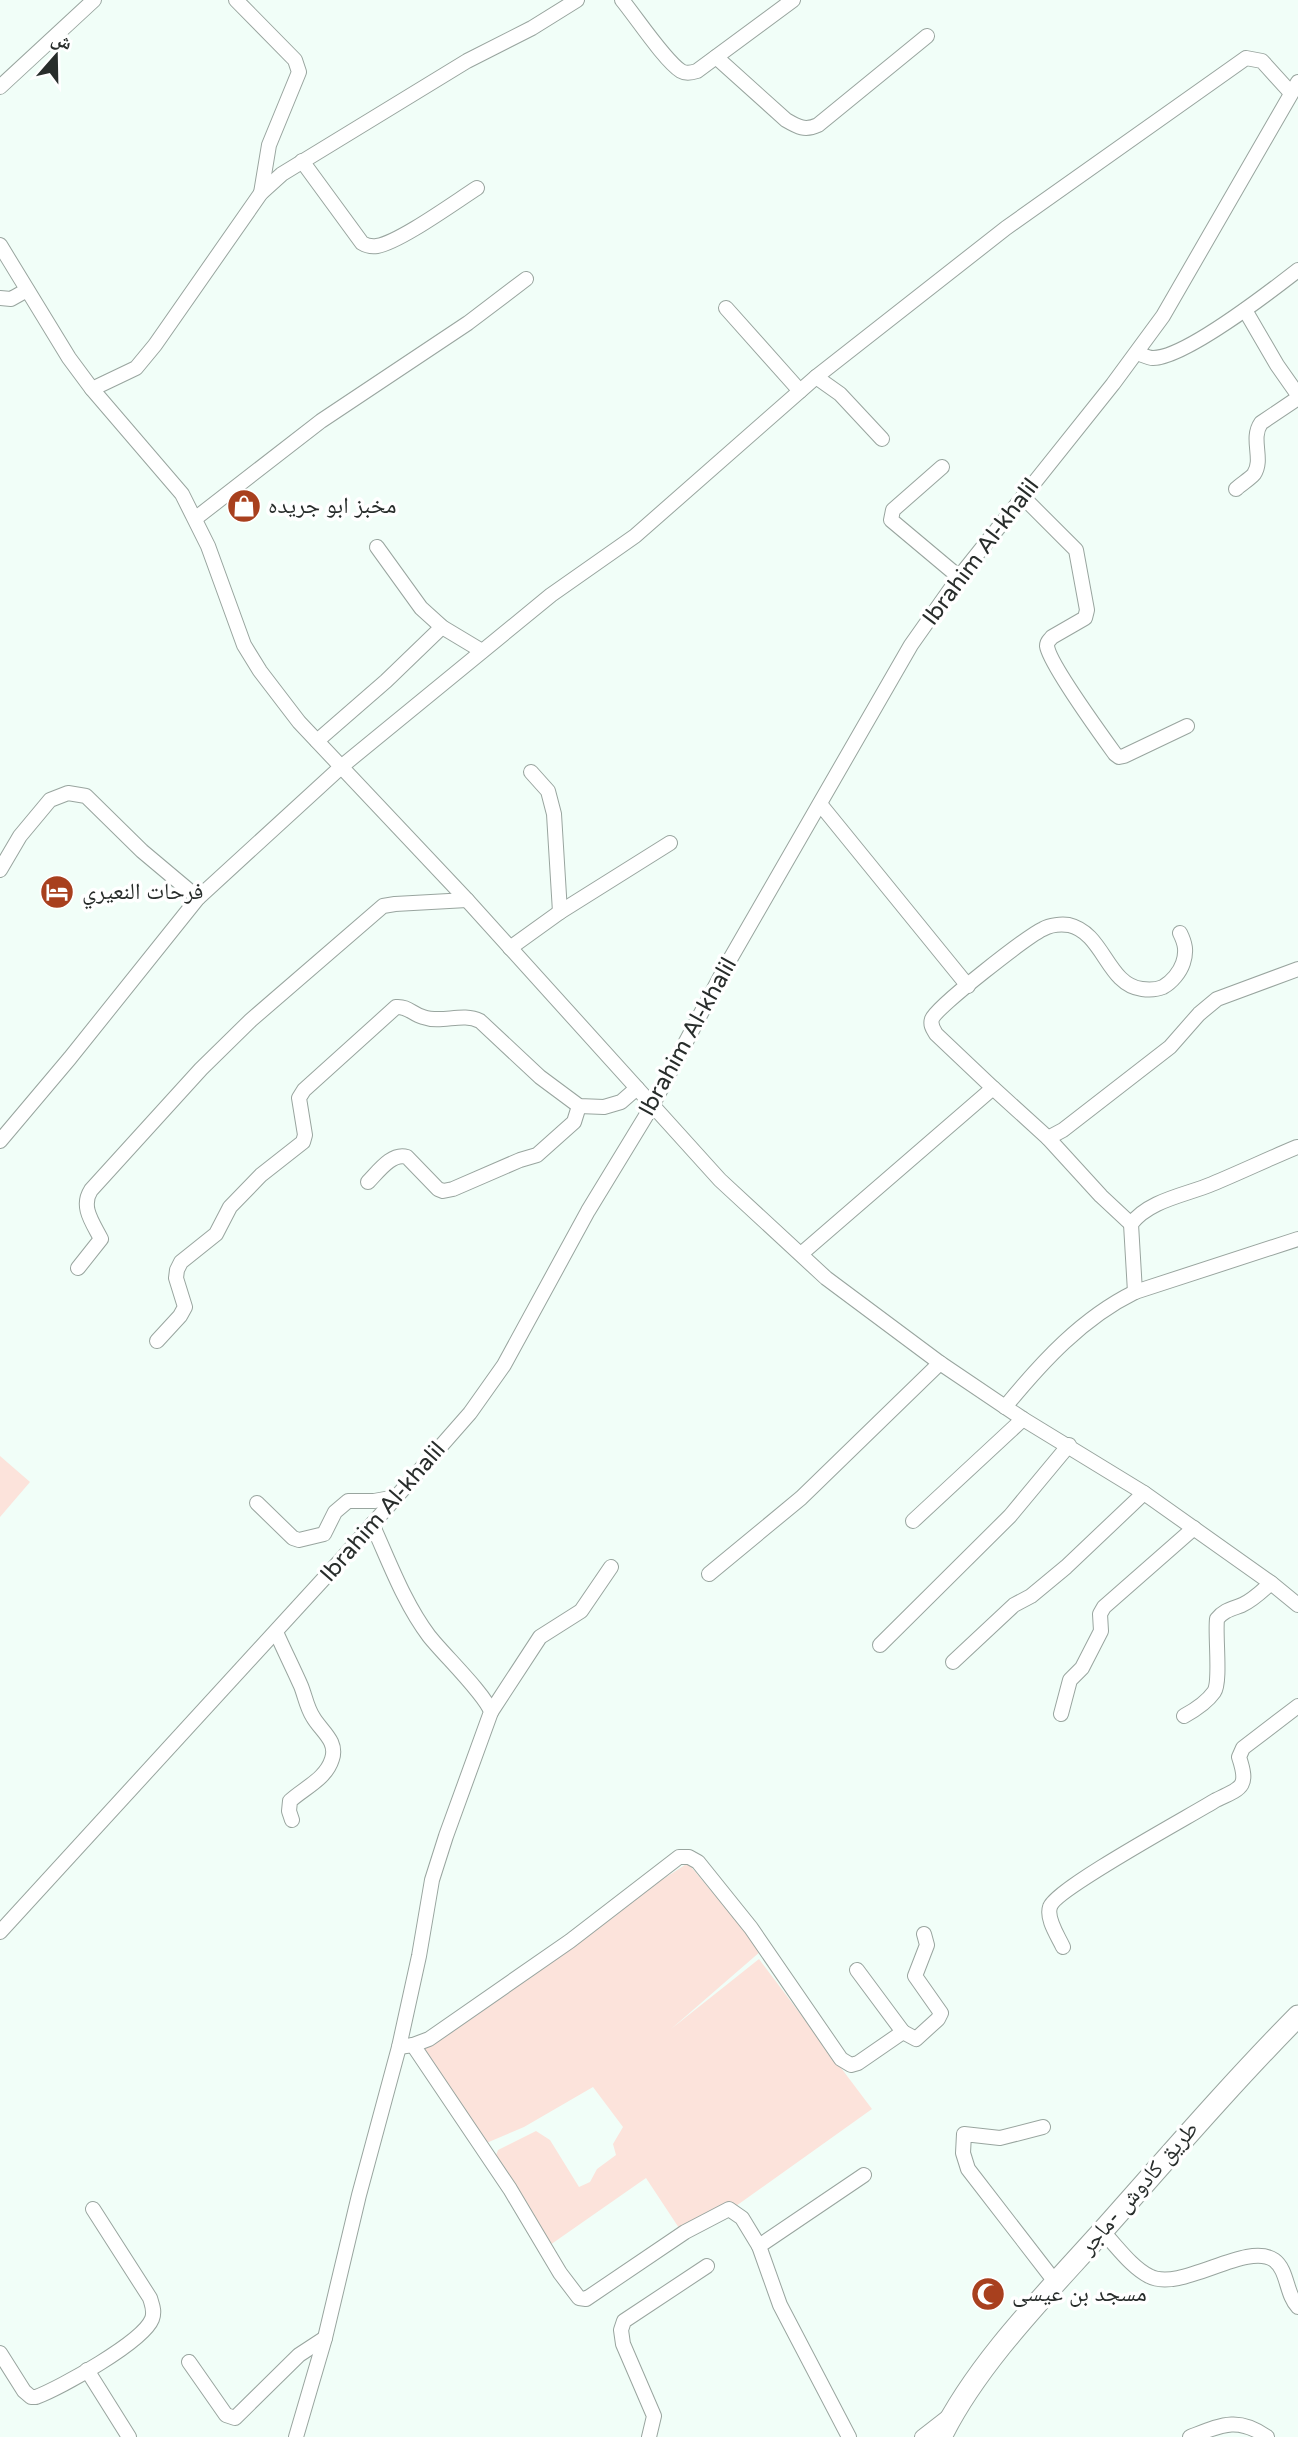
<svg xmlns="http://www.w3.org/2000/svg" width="1298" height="2437" font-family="'Varela Round','Noto Naskh Arabic',sans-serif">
  <rect width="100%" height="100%" fill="#f1fef8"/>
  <g fill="#fce3db">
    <path d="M0,1456L30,1482L0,1517Z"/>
    <path d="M688,1863L761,1951L671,2029L759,1959L872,2109L736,2206L679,2228L646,2178L550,2245L495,2158L498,2150L536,2131L550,2140L579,2187L590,2182L597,2169L616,2155L613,2144L623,2127L593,2087L524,2127L484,2144L423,2048L611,1919L657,1883Z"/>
  </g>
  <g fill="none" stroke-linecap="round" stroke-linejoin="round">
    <g stroke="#99a59f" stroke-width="16">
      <g id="minor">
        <path d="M236,0L295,60L299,72L269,145L261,193"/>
        <path d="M622,0C636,17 665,61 681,71C686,74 691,73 697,71L793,0"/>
        <path d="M716,57L786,120C798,127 805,131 818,125L927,36"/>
        <path d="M0,87L94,0"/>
        <path d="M302,161L362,243C367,246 371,247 377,246C400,242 455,202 477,188"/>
        <path d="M0,245L69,358L92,389L182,494L208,546L244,645L260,671L299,722L467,900L720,1180L826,1278L940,1363L1023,1419L1144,1493L1271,1583L1298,1605"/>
        <path d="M0,298L11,299L27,290"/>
        <path d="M726,308L800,391"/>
        <path d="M1245,310L1277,365L1298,395"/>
        <path d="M1137,353C1141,354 1148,358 1153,358C1185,358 1271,291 1298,270"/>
        <path d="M816,377L840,394L882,439"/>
        <path d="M92,389L136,368L155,345L261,193L282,174L467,61L532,28L577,0"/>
        <path d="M942,467L893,510L891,520L959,577"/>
        <path d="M1236,489C1241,484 1250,479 1254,474C1264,459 1250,439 1261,423L1298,398"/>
        <path d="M1023,497L1076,550L1087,610L1085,618L1052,637C1049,641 1047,641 1047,646C1049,663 1102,736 1115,754L1119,757L1124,756L1187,726"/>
        <path d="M196,518L321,421L468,323L526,279"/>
        <path d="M377,547L421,608L442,627L482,651"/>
        <path d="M317,741L386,681L442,627"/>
        <path d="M531,772L548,791L554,814L560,912"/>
        <path d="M820,804L968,986"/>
        <path d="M0,870L20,836L50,800L68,793L86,796L142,851L198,898"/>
        <path d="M510,948L560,912L670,843"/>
        <path d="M993,1088L1048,1138L1063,1130L1170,1047L1199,1014L1217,999L1298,969"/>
        <path d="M1048,1138L1101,1196L1131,1224"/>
        <path d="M0,1141L70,1058L198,898L341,767L551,595L635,536L816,377L1006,228L1246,58L1262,61L1291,93"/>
        <path d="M368,1182C378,1172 392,1152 407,1157L438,1189L443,1191L453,1189L520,1160L537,1155L574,1122L579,1106"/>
        <path d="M801,1254L993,1088L936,1034C933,1029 930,1025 932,1019C936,1007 1028,936 1043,929C1050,925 1061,924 1069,925C1104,933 1107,985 1142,989C1150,990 1156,990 1163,987C1172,982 1180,972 1183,963C1187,951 1185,943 1180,933"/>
        <path d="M78,1268L101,1239C93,1223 80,1207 91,1190L201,1069L251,1020L383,906L395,904L467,900"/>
        <path d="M1135,1292L1131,1224C1149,1200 1186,1195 1212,1184C1241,1172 1268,1159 1297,1147"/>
        <path d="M157,1341L180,1316L185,1307L176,1278L177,1270L181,1262L216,1234L230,1207L261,1175L303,1142L305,1135L299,1098L304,1090L396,1007C408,1006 412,1014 423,1017C442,1024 462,1012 480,1021L540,1077L579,1106L604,1107L621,1102L637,1088"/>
        <path d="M1005,1407C1042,1362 1082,1318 1135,1292L1298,1239"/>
        <path d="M257,1503L293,1538L299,1540L324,1534L335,1512L348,1501H374L396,1497"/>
        <path d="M913,1521L1023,1419"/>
        <path d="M709,1574L801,1498L940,1363"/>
        <path d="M276,1632C284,1650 293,1668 301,1686C305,1696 307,1708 313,1717C321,1731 338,1741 332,1759C326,1779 304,1788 290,1801L289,1811L292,1820"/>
        <path d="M880,1645L1010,1516L1069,1445"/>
        <path d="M953,1662L1014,1605L1031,1596L1066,1567L1144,1493"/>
        <path d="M491,1712L540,1637L581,1611L611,1567"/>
        <path d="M1061,1714L1070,1680L1082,1668L1101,1631L1100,1614L1104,1607L1194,1528"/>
        <path d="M1184,1716C1195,1710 1207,1702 1214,1692C1221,1682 1215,1635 1217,1619C1224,1610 1232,1609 1242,1605C1253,1600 1262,1591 1271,1583"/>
        <path d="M0,1932L340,1561L470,1413L504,1365L588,1211L652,1106L725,968L911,645L959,577L1113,384L1163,316L1298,82"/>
        <path d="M1063,1947C1058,1936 1046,1919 1050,1907C1055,1889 1192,1815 1216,1800C1242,1788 1249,1787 1239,1757L1243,1748L1298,1706"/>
        <path d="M903,2032L916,2039L938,2019L941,2013L915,1976L927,1945L924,1934"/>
        <path d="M413,2045L510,2189L560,2273L579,2298L586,2299L685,2232L729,2209L742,2218L759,2246"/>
        <path d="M399,2047L413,2045L429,2039L570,1941L679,1857H689L698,1862L751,1928L841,2059L851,2065L858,2063L903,2032L857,1970"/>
        <path d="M1043,2127L1000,2138L964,2134L963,2153L968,2169L1056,2283"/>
        <path d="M1102,2231C1116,2245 1131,2267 1149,2276C1181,2293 1246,2241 1274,2260C1288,2270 1286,2295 1298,2307"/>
        <path d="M0,2353L24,2391L31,2397H36C60,2388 143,2342 152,2319C155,2311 152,2305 150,2298L93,2209"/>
        <path d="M189,2362L226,2415L235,2418L299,2355L325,2338"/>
        <path d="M87,2370L129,2437"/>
        <path d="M296,2437L325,2338L359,2195L399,2047L419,1956L432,1880L446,1836L491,1712C486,1695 443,1654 429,1636C404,1603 389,1561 372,1524"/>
        <path d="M649,2437L654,2416L623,2344L621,2330L624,2321L707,2266"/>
        <path d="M849,2437L780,2305L759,2246L864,2175"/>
        <path d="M922,2437L949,2416"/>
        <path d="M1190,2437C1221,2425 1238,2416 1267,2437"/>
      </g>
    </g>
    <g stroke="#99a59f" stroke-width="23">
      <path id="highway" d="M941,2437C976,2365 1044,2296 1098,2236C1164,2162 1228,2087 1298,2016"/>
    </g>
    <use href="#minor" stroke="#fff" stroke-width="14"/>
    <use href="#highway" stroke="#fff" stroke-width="21"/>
  </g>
  <defs>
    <g id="shop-disc" transform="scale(1.75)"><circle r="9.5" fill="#a8401e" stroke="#fff"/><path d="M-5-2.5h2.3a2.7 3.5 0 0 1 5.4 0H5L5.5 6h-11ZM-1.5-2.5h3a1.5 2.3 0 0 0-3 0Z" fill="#fff"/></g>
    <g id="hotel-disc" transform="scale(1.75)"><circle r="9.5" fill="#a8401e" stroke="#fff"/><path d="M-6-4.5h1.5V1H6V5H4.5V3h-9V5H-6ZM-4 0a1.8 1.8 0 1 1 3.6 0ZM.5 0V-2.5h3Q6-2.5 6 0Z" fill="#fff"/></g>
    <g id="mosque-disc" transform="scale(1.75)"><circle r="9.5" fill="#a8401e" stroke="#fff"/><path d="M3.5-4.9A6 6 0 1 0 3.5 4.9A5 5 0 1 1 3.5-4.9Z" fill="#fff"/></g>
  </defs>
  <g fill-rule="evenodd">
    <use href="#shop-disc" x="244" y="506"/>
    <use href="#hotel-disc" x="57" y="892"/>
    <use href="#mosque-disc" x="988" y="2294"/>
  </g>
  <g text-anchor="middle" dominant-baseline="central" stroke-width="7" stroke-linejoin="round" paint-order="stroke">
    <g font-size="23" fill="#282d2b" stroke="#fff" text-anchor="start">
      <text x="268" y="506">مخبز ابو جريده</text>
      <text x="82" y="892">فرحات النعيري</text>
      <text x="1012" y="2294">مسجد بن عيسى</text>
    </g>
    <g font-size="23" fill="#282d2b" stroke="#fff">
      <text transform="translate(981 552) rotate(-53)">Ibrahim Al-khalil</text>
      <text transform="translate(688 1037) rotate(-61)">Ibrahim Al-khalil</text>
      <text transform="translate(383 1512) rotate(-49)">Ibrahim Al-khalil</text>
      <text transform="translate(1139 2188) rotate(-49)">طريق كادوش -ماجر</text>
    </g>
  </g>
  <g transform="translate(56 56) rotate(20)" stroke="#ffffff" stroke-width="5" paint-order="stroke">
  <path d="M0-5L12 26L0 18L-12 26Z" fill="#282d2b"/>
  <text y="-10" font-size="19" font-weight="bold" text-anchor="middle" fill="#282d2b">ش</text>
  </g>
</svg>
